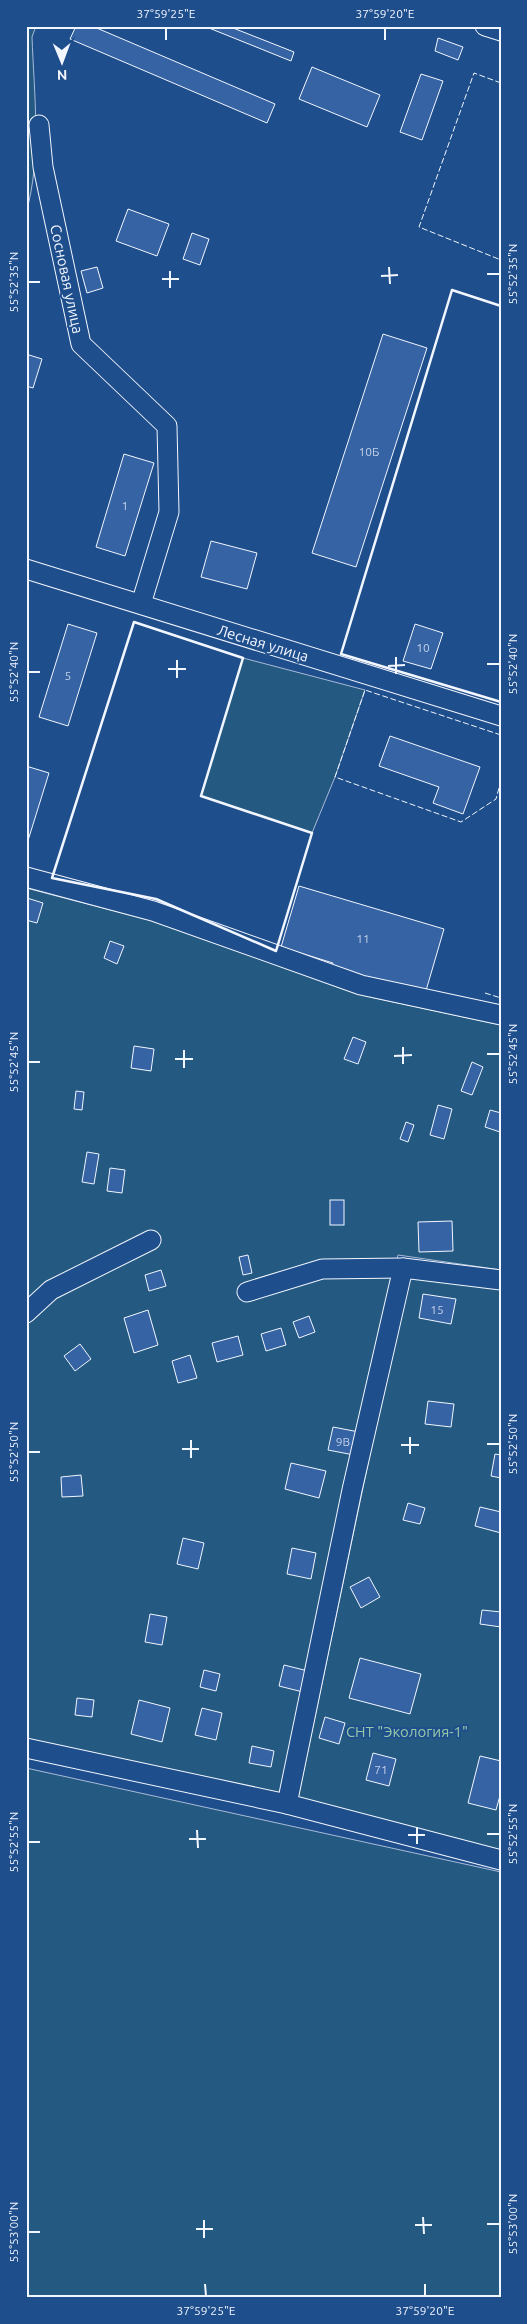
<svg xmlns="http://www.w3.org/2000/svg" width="527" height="2324" font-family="Ubuntu,sans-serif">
  <rect width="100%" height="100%" fill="#1f4e8c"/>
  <g fill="#245a82" stroke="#a8bbd7">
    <path d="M26,26H36L32,37C34,93 42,158 26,213Z"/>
    <path d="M243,658L365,690L335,777L312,833L201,796Z"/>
    <path d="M26,888L172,926L370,997L501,1025V1270L398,1255L281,1794L26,1754Z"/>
    <path d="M407,1277L501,1289V1857L298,1798Z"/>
    <path d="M26,1768L501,1872V2298H26Z"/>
  </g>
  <g fill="#3563a3" stroke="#f2f6ff">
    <path d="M76,26H92L275,104L267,123L70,39Z"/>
    <path d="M204,26H228L294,52L291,61Z"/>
    <path d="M438,38L463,47L458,60L435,51Z"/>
    <path d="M312,67L380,95L367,127L299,99Z"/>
    <path d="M421,74L443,81L422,140L400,132Z"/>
    <path d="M128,209L169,224L157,256L116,241Z"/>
    <path d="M192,233L209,239L200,265L183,259Z"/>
    <path d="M97,267L103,288L87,293L81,271Z"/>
    <path d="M383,334L427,348L356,567L312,553Z"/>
    <path d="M26,354L42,359L33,388L26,386Z"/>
    <path d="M124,454L154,463L125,556L96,547Z"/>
    <path d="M211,541L257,553L247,589L201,577Z"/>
    <path d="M68,624L97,633L68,726L39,717Z"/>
    <path d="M415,624L443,633L431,669L403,661Z"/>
    <path d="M390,736L480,767L463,814L433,803L439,787L379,766Z"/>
    <path d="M26,766L49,773L26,847Z"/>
    <path d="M299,886L444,929L425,994L332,967L333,963L281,947Z"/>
    <path d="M27,898L43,903L37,923L26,920Z"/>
    <path d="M110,941L124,946L117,964L104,958Z"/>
    <path d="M353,1037L366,1042L358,1064L344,1059Z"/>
    <path d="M134,1046L154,1049L151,1071L131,1068Z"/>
    <path d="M472,1062L483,1067L472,1095L461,1091Z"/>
    <path d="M76,1091L84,1092L82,1110L74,1109Z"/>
    <path d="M438,1105L452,1109L444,1139L430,1135Z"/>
    <path d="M490,1110L501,1113L500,1132L485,1127Z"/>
    <path d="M406,1122L414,1125L408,1142L400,1139Z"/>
    <path d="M87,1152L99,1154L94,1184L82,1182Z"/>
    <path d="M110,1168L125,1170L122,1193L107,1191Z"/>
    <rect x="330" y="1200" width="14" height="25"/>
    <path d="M452,1221L453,1251L419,1252L418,1222Z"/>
    <path d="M248,1255L252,1273L243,1275L239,1257Z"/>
    <path d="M161,1270L166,1286L149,1291L145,1275Z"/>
    <path d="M423,1294L456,1299L451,1324L419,1318Z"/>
    <path d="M148,1310L158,1345L134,1353L124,1318Z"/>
    <path d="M309,1316L315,1332L299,1338L293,1322Z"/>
    <path d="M281,1328L286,1345L266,1351L261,1334Z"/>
    <path d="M238,1336L243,1355L217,1362L212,1343Z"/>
    <path d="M80,1344L91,1359L75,1371L64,1356Z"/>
    <path d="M190,1355L197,1378L178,1383L172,1361Z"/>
    <path d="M428,1401L454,1404L451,1427L425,1424Z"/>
    <path d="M333,1427L359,1432L354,1455L328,1450Z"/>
    <path d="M495,1454L501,1455V1478L491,1476Z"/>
    <path d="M291,1463L326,1471L319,1498L285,1489Z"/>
    <path d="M81,1475L83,1496L62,1497L61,1477Z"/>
    <path d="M408,1503L425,1508L420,1524L403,1520Z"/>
    <path d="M480,1507L501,1512V1533L475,1526Z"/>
    <path d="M183,1538L204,1543L198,1569L177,1564Z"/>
    <path d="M292,1548L316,1553L311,1579L287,1574Z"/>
    <path d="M369,1577L380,1597L361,1608L350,1587Z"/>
    <path d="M482,1610L501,1612V1627L480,1624Z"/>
    <path d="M150,1614L167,1617L162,1645L145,1642Z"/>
    <path d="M360,1658L421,1674L410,1714L349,1698Z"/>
    <path d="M284,1665L308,1671L303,1692L279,1686Z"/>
    <path d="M204,1670L220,1674L216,1691L200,1687Z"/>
    <path d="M77,1698L94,1700L92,1717L75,1715Z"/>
    <path d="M139,1700L170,1708L162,1742L131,1734Z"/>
    <path d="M202,1708L222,1713L216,1740L195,1735Z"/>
    <path d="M325,1717L345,1723L339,1744L319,1738Z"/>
    <path d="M252,1746L274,1751L271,1767L249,1763Z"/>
    <path d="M373,1753L396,1759L389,1786L366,1780Z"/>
    <path d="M480,1756L501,1761V1792L496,1810L468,1803Z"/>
  </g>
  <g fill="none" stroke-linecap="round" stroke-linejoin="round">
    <g stroke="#f2f6ff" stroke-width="21">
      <g id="minor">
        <path d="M485,26L501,31"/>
        <path d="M39,125L43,167L81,344L167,426L169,512L141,604"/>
        <path d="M26,569L501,716"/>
        <path d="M26,877L153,911L361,985L501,1015"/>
        <path d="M247,1292L322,1269L403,1268"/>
        <path d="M26,1313L51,1290L151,1240"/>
        <path d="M26,1748L287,1804L501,1860"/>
        <path d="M287,1804L352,1490L403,1268L501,1280"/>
      </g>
    </g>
    <use href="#minor" stroke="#1f4e8c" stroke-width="19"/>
    <g stroke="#f2f6ff" stroke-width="1" stroke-dasharray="6 2.5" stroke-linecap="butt">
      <path d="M501,83L474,73L419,227L501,260"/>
      <path d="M501,735L365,690L335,777L461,822L496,799L501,781"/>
      <path d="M485,993L501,998"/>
    </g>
    <g stroke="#f2f6ff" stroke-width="2.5">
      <path d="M501,306L452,290L341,654L501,702"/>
      <path d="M134,622L243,658L201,796L312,833L276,951L156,899L52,878Z"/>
    </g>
  </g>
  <path fill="none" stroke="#f2f6ff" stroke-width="2" d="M166,28V40M385,28V40M389,267L390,284M170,271V288M487,274H500M381,276L398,275M162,279H179M28,282H40M396,657V674M177,660V678M487,664H500M388,666L405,665M168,669H186M28,672H40M403,1047V1064M184,1050V1068M487,1054H500M394,1056L412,1055M175,1059H193M28,1062H40M410,1437V1454M191,1440V1458M487,1444H500M401,1445H419M182,1449H199M28,1452H40M417,1827V1844M197,1830L198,1848M487,1834H500M408,1835H425M189,1839H206M28,1842H40M423,2217L424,2234M204,2220V2238M487,2224H500M415,2225H432M196,2229H213M28,2232H40M205,2284L206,2296M425,2284V2296"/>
  <g text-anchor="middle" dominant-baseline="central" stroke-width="4" stroke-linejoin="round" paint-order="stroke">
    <g font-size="12" fill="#c3d1e8">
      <text x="369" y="451">10Б</text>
      <text x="125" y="505">1</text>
      <text x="423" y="647">10</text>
      <text x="68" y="675">5</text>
      <text x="363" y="938">11</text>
      <text x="437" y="1309">15</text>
      <text x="343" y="1441">9В</text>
      <text x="381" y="1769">71</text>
    </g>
    <g font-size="15" fill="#f2f6ff" stroke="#1f4e8c">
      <text transform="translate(67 279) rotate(78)">Сосновая улица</text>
      <text transform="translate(263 643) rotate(17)">Лесная улица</text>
    </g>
    <g font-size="15" fill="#97c8a6" stroke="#1f4e8c">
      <text x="407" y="1731">СНТ "Экология-1"</text>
    </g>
  </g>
  <rect width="527" height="2324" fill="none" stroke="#1f4e8c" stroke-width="55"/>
  <g transform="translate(62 62) rotate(179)" stroke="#1f4e8c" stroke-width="4" paint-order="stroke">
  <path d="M0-4L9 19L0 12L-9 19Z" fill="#f2f6ff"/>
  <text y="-8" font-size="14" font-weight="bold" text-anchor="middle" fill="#f2f6ff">N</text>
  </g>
  <rect x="28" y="28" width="472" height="2268" fill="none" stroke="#f2f6ff" stroke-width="2"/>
  <g font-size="12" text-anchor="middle" fill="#f2f6ff">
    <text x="166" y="18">37°59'25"E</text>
    <text x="385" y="18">37°59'20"E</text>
    <text transform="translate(513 274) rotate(-90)" y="4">55°52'35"N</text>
    <text transform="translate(14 282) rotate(-90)" y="4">55°52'35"N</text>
    <text transform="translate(513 664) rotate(-90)" y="4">55°52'40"N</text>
    <text transform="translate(14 672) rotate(-90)" y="4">55°52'40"N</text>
    <text transform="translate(513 1054) rotate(-90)" y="4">55°52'45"N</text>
    <text transform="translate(14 1062) rotate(-90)" y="4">55°52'45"N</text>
    <text transform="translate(513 1444) rotate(-90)" y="4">55°52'50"N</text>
    <text transform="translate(14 1452) rotate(-90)" y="4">55°52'50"N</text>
    <text transform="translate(513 1834) rotate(-90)" y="4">55°52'55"N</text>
    <text transform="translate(14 1842) rotate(-90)" y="4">55°52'55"N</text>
    <text transform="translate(513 2224) rotate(-90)" y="4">55°53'00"N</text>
    <text transform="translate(14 2232) rotate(-90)" y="4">55°53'00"N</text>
    <text x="206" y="2315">37°59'25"E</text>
    <text x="425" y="2315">37°59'20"E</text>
  </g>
</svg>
